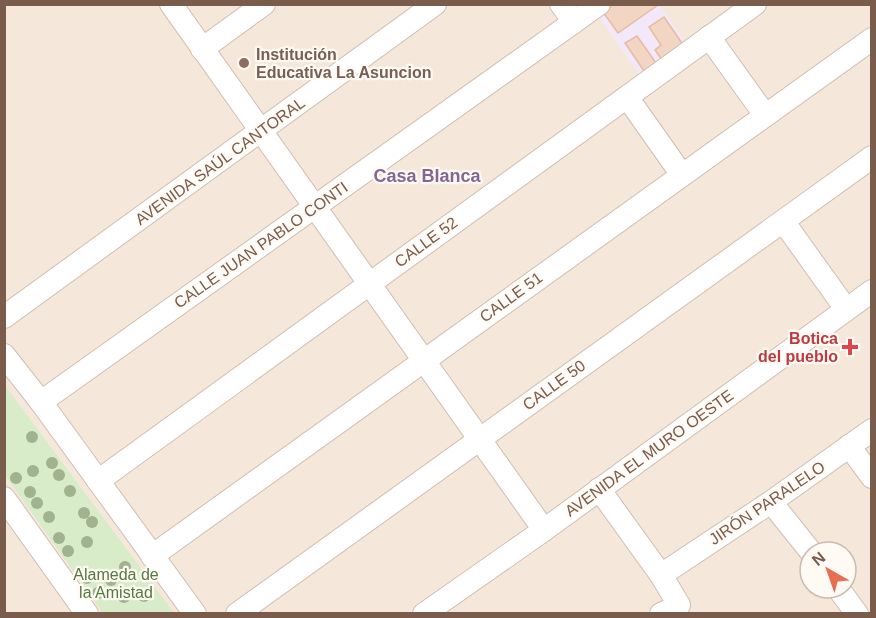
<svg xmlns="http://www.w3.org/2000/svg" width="876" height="618" font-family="Arial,sans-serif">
  <rect width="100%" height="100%" fill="#fdf6ec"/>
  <path fill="#f5e8da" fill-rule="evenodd" d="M4,5H871V613H5ZM810,552H846V588H810Z"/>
  <path fill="#f3e8fa" d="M606,5H659L689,46L643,79L595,12Z"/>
  <path fill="#d8ecc9" d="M4,384L174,613H103L5,475Z"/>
  <g fill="#f3d5c3" stroke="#e6bba3" stroke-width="1.5">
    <path d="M614,4H657L658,5L618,33L603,12Z"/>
    <path d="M664,17L684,46L662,60L655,50L661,45L649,27Z"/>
    <path d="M637,36L656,63L644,71L625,43Z"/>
  </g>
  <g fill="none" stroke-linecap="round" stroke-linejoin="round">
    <g stroke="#d1beb0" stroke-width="24">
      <g id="minor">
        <path d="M171,4L544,530"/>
        <path d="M561,4L574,22"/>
        <path d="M709,37L765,115"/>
        <path d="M202,49L264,4"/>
        <path d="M627,97L682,175"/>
        <path d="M783,221L846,309"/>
        <path d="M4,317L435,4"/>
        <path d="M4,355L41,402L195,614"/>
        <path d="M41,402L599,4"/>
        <path d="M849,446L872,477"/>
        <path d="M98,481L755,4"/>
        <path d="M599,489L661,575L679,605L661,614"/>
        <path d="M4,498L87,614"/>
        <path d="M771,502L811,552"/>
        <path d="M152,556L872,39"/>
        <path d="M661,575L771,502L872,430"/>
        <path d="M838,588L857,614"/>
        <path d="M237,614L872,157"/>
        <path d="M424,614L544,530L872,291"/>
      </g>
    </g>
    <use href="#minor" stroke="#fff" stroke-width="22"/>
  </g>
  <g fill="#a0b28e">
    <circle cx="32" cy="437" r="6"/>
    <circle cx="52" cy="463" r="6"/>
    <circle cx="33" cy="471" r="6"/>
    <circle cx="59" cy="475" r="6"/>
    <circle cx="16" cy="478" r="6"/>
    <circle cx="70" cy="491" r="6"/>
    <circle cx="30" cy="492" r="6"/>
    <circle cx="37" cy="503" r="6"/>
    <circle cx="84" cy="513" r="6"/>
    <circle cx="49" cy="517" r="6"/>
    <circle cx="92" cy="522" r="6"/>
    <circle cx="59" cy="538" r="6"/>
    <circle cx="87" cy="542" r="6"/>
    <circle cx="68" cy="551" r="6"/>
    <circle cx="125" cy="567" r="6"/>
    <circle cx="87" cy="578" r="6"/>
    <circle cx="111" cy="580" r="6"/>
    <circle cx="98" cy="593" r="6"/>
    <circle cx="144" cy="596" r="6"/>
    <circle cx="124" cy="597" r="6"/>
  </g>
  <circle fill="#8d6e63" stroke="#fffaf3" stroke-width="2" cx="244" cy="63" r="6"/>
  <path fill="#e0444e" stroke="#fffaf3" stroke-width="2" d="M847 338h6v6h6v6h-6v6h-6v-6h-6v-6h6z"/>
  <g text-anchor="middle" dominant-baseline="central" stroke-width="4.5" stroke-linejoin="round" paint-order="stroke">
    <g font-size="16" font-weight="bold" fill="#785e54" stroke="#fffaf3" text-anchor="start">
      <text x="256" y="54">Institución<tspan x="256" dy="18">Educativa La Asuncion</tspan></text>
    </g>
    <g font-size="16" fill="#7a5c4d" stroke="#fffaf3">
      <text transform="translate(220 161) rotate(-36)">AVENIDA SAÚL CANTORAL</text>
      <text transform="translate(426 242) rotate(-36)">CALLE 52</text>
      <text transform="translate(261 245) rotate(-35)">CALLE JUAN PABLO CONTI</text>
      <text transform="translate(511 297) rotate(-36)">CALLE 51</text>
      <text transform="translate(554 385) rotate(-36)">CALLE 50</text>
      <text transform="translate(649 453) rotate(-36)">AVENIDA EL MURO OESTE</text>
      <text transform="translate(767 503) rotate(-34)">JIRÓN PARALELO</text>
    </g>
    <g font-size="16" font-weight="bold" fill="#be3a42" stroke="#fffaf3" text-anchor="end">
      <text x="838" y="338">Botica<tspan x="838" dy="18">del pueblo</tspan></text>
    </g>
    <g font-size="16" fill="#537a41" stroke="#fffaf3">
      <text x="116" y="574">Alameda de<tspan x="116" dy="18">la Amistad</tspan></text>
    </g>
    <g font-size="18" font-weight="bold" fill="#846695" stroke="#fffaf3">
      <text x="427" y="176">Casa Blanca</text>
    </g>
  </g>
  <rect width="876" height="618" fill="none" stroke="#7a5c4d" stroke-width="12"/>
  <g transform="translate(828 570) rotate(320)"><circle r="28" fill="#fffaf3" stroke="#cabbb1" stroke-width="1.5"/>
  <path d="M0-4.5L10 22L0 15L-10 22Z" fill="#e76f51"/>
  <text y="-9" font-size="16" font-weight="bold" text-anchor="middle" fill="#7a5c4d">N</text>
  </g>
</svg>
